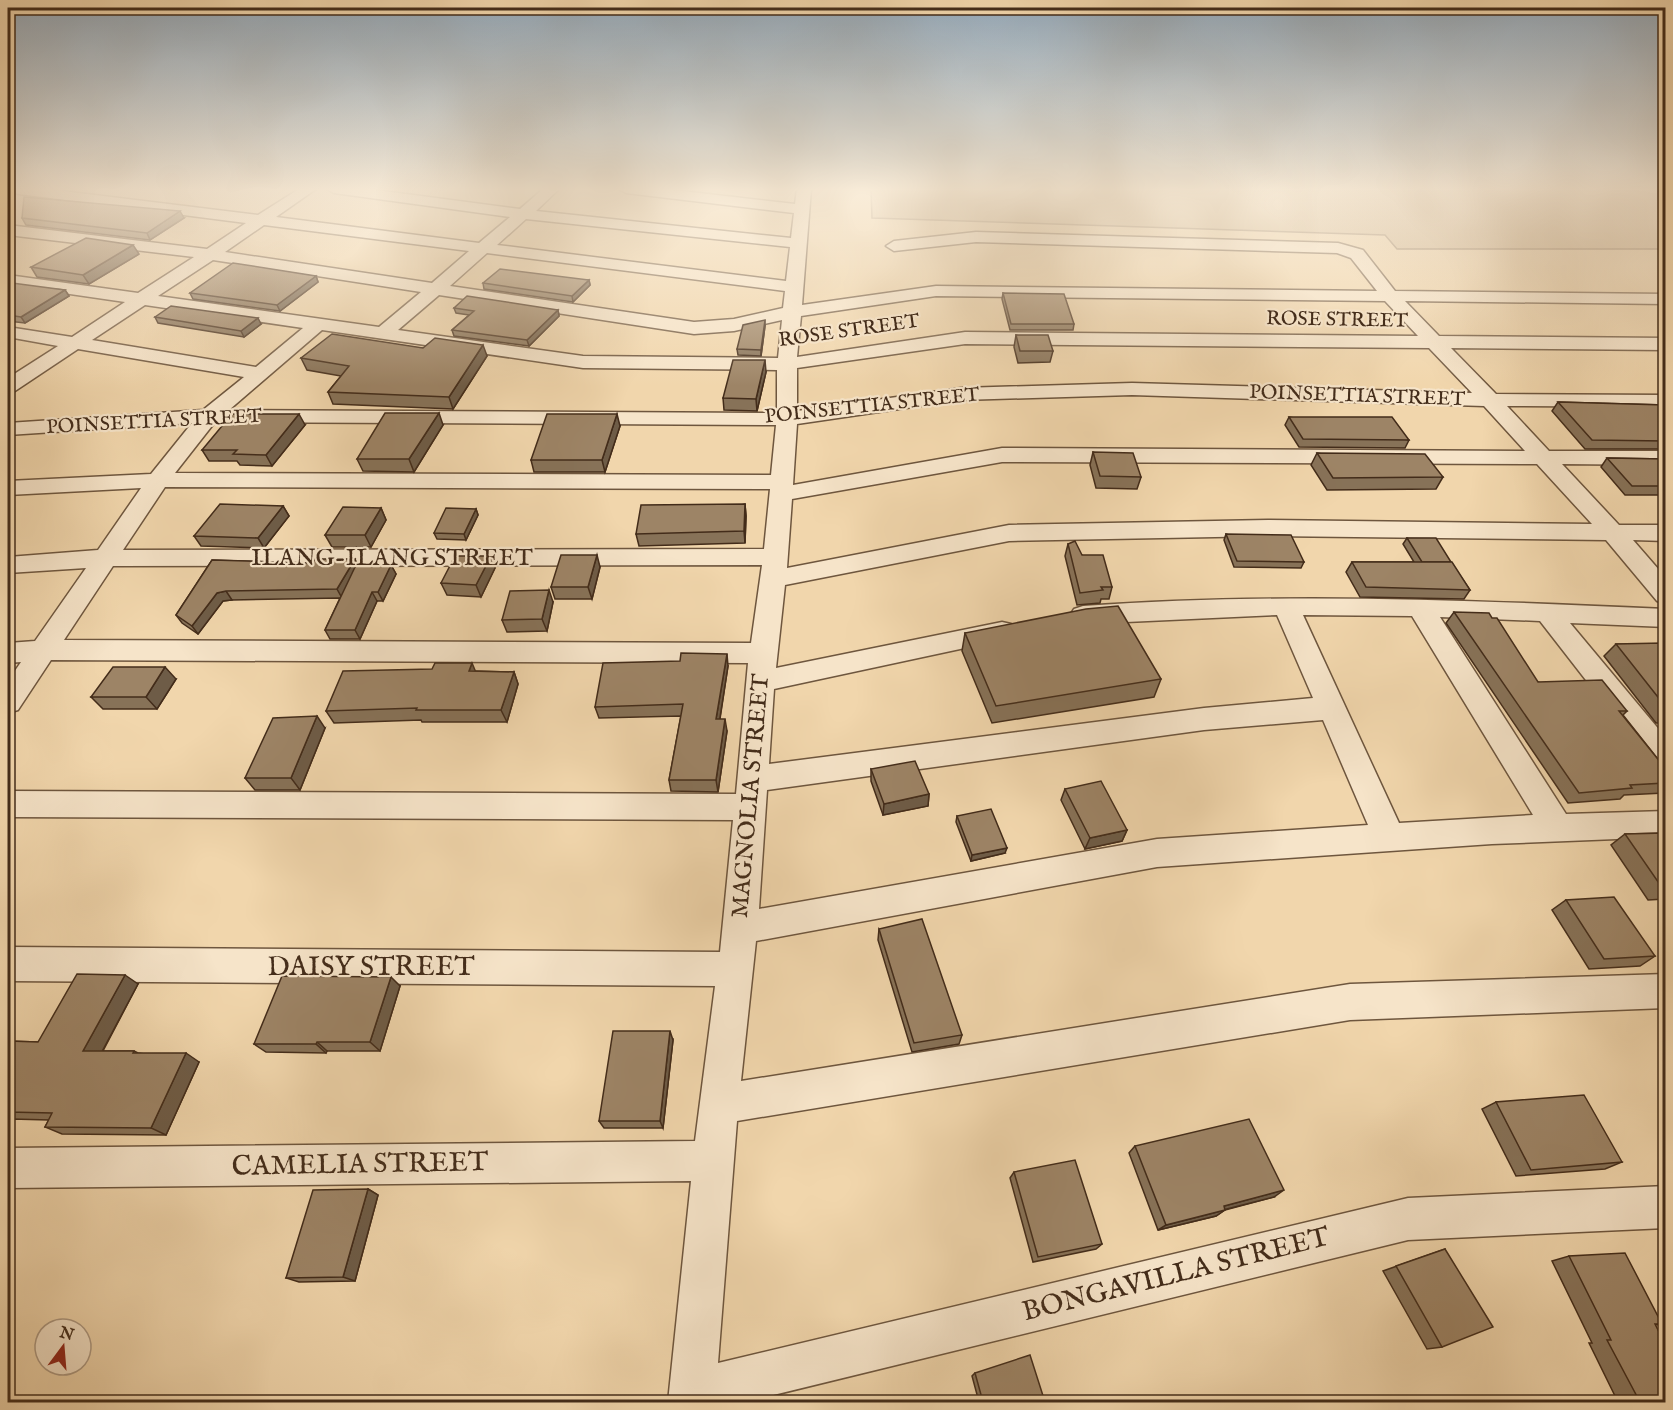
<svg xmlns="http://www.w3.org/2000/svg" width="1673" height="1410" font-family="'IM FELL English',serif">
  <rect width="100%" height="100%" fill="#f1d6ac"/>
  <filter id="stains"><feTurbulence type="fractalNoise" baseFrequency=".00333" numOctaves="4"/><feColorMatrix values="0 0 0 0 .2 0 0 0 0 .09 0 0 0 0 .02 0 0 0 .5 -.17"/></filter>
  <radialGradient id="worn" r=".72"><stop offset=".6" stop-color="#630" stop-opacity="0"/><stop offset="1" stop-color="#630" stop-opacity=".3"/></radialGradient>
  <path fill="#d3b993" stroke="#8b7256" stroke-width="1.5" d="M871,189H1665V249H1397L1385,235L872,218Z"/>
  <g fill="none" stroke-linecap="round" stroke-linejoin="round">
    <g stroke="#6e563e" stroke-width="3">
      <path id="minor" d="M12,189H46L258,215L299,189H316L276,217L479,243L510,217L334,193L327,189H368L520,209L543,189H559L536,211L791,238L794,213L626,193L619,189H665L795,204L797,189H811L802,305L936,286L1377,291L1351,258L1337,253L976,242L894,251L886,246L894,241L976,232L1338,243L1363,250L1395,291L1666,294V304L1405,301L1439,336L1666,338V350L1451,348L1496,394L1666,395V407L1507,406L1549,451H1666V465L1562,464L1619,525H1666V541L1633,540L1666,578V604L1657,601L1606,540L1268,536L1009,541L785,585L776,668L1002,622L1011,624L1015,631L1011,638L1002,640L774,689L769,764L1204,708L1313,698L1277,615L1083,624L1074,621L1070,615L1074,609L1083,606C1278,592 1471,600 1666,609V627L1570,623L1666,738V772L1655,769L1540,621L1440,617L1566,814L1666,811V837L1492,844L1157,867L756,941L741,1081L1350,984L1666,974V1008L1350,1020L737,1121L718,1363L1408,1198L1666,1186V1228L1408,1240L745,1402H668L691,1181L8,1188V1148L695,1141L715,986L8,981V947L720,952L733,820L8,817V791L736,794L748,663L51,660L18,710L8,713V681L21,662L8,663V643L35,641L86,568L8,573V557L98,550L141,488L8,495V481L151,474L192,423L8,435V423L203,410L244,377L78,349L15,391L8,393V378L58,346L8,337V327L72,337L125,302L8,285V275L138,293L194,257L8,235V225L207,249L246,223L19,194L14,193ZM526,219L790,247L786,281L497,245ZM264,225L469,251L432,283L225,252ZM487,253L785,291L783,308L734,319L694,322L450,286ZM213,260L421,292L379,327L158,296ZM439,295L694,334L734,331L782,320L778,358L583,356L398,330ZM936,296L1385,301L1418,336L965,332L797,357L801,316ZM145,305L303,328L256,367L92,340ZM322,330L583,368L777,370V413L229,410ZM965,344L1429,348L1472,393L1132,383L961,388L797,411V368ZM1132,395L1484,406L1525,451L1002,448L793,485L797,424L961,400ZM215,422L776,425L771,475L175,473ZM1002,462L1537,464L1592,524L1268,520L1009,525L787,568L792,499ZM165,487L770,489L764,549L123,550ZM762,565L751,643L64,640L113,566ZM1303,615L1412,616L1533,815L1399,823ZM1323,720L1368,825L1157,839L759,909L767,790L1204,730Z"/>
    </g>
    <use href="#minor" fill="#f6e4c9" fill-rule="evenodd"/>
  </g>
  <g fill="#877258" stroke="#432c1a" stroke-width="1.5">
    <path d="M22,218H184L150,240L26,225Z"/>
    <path d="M139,254L89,284L37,277L31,267Z"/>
    <path d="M316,276L318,282L280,311L193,299L190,293Z"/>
    <path d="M589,280L590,285L573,302L484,289L483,283Z"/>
    <path d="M8,285L65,290L69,296L25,323L8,321Z"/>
    <path d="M1003,293L1074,324L1073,330H1010L1002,299Z"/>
    <path d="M454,308L558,310L559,316L529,346L454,336L452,330L469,315L456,313Z"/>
    <path d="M155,317L261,324L244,337L158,323Z"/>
    <path d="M765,326L761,356L738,355L737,349Z"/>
    <path d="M1016,335L1053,351L1050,362L1018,363L1014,347Z"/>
    <path d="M423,348L487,356L453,409L333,404L328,392L341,376L307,370L301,358Z"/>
    <path d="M766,372L757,411L724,410L723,398Z"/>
    <path d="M1558,402L1665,405V449H1585L1552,411Z"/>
    <path d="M1289,417L1409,440L1405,448L1299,447L1285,425Z"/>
    <path d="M305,425L272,466L240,465L237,461H209L202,450Z"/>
    <path d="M443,425L414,472L363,471L357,459Z"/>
    <path d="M620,426L605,472H534L531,460Z"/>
    <path d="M1093,452L1141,477L1137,489L1096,488L1090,465Z"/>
    <path d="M1317,453L1443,477L1436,489L1327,490L1311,465Z"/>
    <path d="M1607,458L1665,459V495H1625L1601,467Z"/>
    <path d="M745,504L746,516L745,543L639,546L636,534Z"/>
    <path d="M283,506L289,516L264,548L201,546L194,536Z"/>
    <path d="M381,508L386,520L371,547H332L325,535Z"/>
    <path d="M476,509L478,515L466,540L437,539L434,533Z"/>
    <path d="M1226,534L1304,562L1301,568L1234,567L1224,540Z"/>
    <path d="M1407,538L1451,562L1470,590L1464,599L1360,597L1346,572L1352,562H1414L1403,544Z"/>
    <path d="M1068,544L1082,555L1112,587L1109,599H1101L1100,603L1077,605L1065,556Z"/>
    <path d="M212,560L358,565H391L396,574L383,601H377L360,639H330L325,630L340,598L232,600L223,601L198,634L182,623L176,615Z"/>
    <path d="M600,567L592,599H555L551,587Z"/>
    <path d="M495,568L481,597L447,595L441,583Z"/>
    <path d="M553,602L547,631L507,632L502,620Z"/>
    <path d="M1454,612L1538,682L1627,711L1623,715L1665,768V791L1664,793L1624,795L1620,799L1568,803L1446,623Z"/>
    <path d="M965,633L1161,679L1154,697L992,723L962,651Z"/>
    <path d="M1616,644L1665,646V723H1656L1604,656Z"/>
    <path d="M728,666L720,719L727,731L718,792L671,791L669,780L681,716L599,718L595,707Z"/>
    <path d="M475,671L514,672L518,684L507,722H422L421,720L334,723L326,711Z"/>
    <path d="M176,679L157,709H103L91,697Z"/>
    <path d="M325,728L300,790H255L245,778Z"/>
    <path d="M871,769L929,794L928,806L883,815L871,781Z"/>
    <path d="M1065,789L1127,830L1122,841L1085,849L1061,800Z"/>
    <path d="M957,816L1005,853L971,861L956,822Z"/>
    <path d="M1665,833V899L1648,900L1611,845L1625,834Z"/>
    <path d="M1566,900L1655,956L1640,966L1589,969L1552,910Z"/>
    <path d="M879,929L962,1035L959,1044L912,1052L878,940Z"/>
    <path d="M138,984L103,1051H134L138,1053L199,1062L166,1135L62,1134L45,1127L49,1120L11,1119L8,1124V1041L38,1042Z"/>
    <path d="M400,986L380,1051H327L326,1053L266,1052L254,1044Z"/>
    <path d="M673,1040L663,1128H604L599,1121Z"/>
    <path d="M1496,1102L1622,1162L1605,1169L1516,1176L1482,1109Z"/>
    <path d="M1135,1146L1274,1197L1225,1210L1216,1216L1158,1230L1129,1153Z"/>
    <path d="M1014,1172L1102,1244L1096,1249L1033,1262L1010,1178Z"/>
    <path d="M368,1189L378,1195L355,1281L299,1282L286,1278Z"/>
    <path d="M1445,1249L1442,1347L1427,1349L1383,1271Z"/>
    <path d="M1569,1256L1662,1324L1655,1325L1665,1402H1618L1589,1343H1592L1552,1261Z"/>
    <path d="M975,1373L1045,1402H979L972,1376Z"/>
  </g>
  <g fill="#6e5c47" stroke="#432c1a" stroke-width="1.5">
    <path d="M180,211L184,218L150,240L147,233Z"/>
    <path d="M133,245L139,254L89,284L83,275Z"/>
    <path d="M316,276L318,282L280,311L277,305Z"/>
    <path d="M589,280L590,285L573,302L572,296Z"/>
    <path d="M65,290L69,296L25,323L21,317Z"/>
    <path d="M558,310L559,316L529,346L527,340Z"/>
    <path d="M258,318L261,324L244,337L241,331Z"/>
    <path d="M765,320V326L761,356V350Z"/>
    <path d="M483,345L487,356L453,409L449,397Z"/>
    <path d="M765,360L766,372L757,411L756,399Z"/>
    <path d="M439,413L443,425L414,472L409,459Z"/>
    <path d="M299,414L305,425L272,466L266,455Z"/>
    <path d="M617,414L620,426L605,472L602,460Z"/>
    <path d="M745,504L746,516L745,543L744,531Z"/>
    <path d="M283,506L289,516L264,548L258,538Z"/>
    <path d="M381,508L386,520L371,547L365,535Z"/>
    <path d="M476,509L478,515L466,540L464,534Z"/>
    <path d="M597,555L600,567L592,599L588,587Z"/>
    <path d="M491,556L495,568L481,597L476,585Z"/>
    <path d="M355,559L359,568L342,598L337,589Z"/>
    <path d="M391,565L396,574L383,601L378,592Z"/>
    <path d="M549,590L553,602L547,631L542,619Z"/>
    <path d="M226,591L232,600L223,601L198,634L192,626L217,593Z"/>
    <path d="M372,592L377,601L360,639L355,630Z"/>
    <path d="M727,654L728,666L718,730L716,719Z"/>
    <path d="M472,663L477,675L469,671Z"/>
    <path d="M165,667L176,679L157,709L146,697Z"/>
    <path d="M514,672L518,684L507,722L501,710Z"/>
    <path d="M317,716L325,728L300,790L291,778Z"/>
    <path d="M725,719L727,731L718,792L716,780Z"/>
    <path d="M929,794L928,806L883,815L884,804Z"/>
    <path d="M1127,830L1122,841L1085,849L1090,838Z"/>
    <path d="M1007,848L1005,853L971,861L972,855Z"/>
    <path d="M125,975L138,984L98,1059L83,1051Z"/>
    <path d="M391,977L400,986L380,1051L370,1042Z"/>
    <path d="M670,1031L673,1040L663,1128L660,1121Z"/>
    <path d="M317,1042L327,1051L326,1053L316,1044Z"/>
    <path d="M186,1053L199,1062L166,1135L151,1128Z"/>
    <path d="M8,1118L11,1119L8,1124Z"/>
    <path d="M368,1189L378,1195L355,1281L343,1277Z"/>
    <path d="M1284,1190L1274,1197L1215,1212L1224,1206Z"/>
    <path d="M1225,1210L1216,1216L1158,1230L1166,1225Z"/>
  </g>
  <g fill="#9d8466" stroke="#432c1a" stroke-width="1.5">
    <path d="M24,197L180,211L147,233L22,218Z"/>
    <path d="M86,238L133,245L83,275L31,267Z"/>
    <path d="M233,263L316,276L277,305L190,293Z"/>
    <path d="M500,269L589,280L572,296L483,283Z"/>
    <path d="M12,283L65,290L21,317L8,315V285Z"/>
    <path d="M1003,293L1064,294L1074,324H1011Z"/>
    <path d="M467,296L558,310L527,340L452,330L474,311L454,308Z"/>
    <path d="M171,306L258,318L241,331L155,317Z"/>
    <path d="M765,320L761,350L737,349L743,325Z"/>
    <path d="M332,334L423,348L435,338L483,345L449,397L328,392L349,366L301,358Z"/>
    <path d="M1016,335H1048L1053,351H1020Z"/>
    <path d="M733,360H765L756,399L723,398Z"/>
    <path d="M1558,402L1665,405V441L1592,440Z"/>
    <path d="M385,413H439L409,459H357Z"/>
    <path d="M232,414H299L266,455L233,454L237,450H202Z"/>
    <path d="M547,414H617L602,460H531Z"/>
    <path d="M1289,417H1392L1409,440L1303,439Z"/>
    <path d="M1093,452L1133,453L1141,477L1100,476Z"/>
    <path d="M1317,453L1425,454L1443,477L1333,478Z"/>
    <path d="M1607,458L1665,459V486H1632Z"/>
    <path d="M220,504L283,506L258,538L194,536Z"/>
    <path d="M745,504L744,531L636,534L641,505Z"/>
    <path d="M343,507L381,508L365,535H325Z"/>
    <path d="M446,508L476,509L464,534L434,533Z"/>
    <path d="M1226,534L1291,535L1304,562L1237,561Z"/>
    <path d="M1407,538H1436L1451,562H1422Z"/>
    <path d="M1075,541L1082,555H1103L1112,587H1101L1103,590L1080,593L1068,544Z"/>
    <path d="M561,555H597L588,587H551Z"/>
    <path d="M455,556H491L476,585L441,583Z"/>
    <path d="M315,559H355L337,589L226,591L217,593L192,626L176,615L212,560L312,563Z"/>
    <path d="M1352,562H1452L1470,590L1366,587Z"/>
    <path d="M356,565H391L378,592H372L355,630H325Z"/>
    <path d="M549,590L542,619L502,620L510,591Z"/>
    <path d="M1118,606L1161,679L996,706L965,633L1086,609Z"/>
    <path d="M1454,612L1489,613L1492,618H1497L1538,682L1602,680L1627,711H1619L1665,768V783L1630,785L1632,788L1579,793Z"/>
    <path d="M1663,643L1665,646V706L1616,644Z"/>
    <path d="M681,653L727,654L716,719H725L716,780H669L683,704L595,707L603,663L680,661Z"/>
    <path d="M435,663H472L469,671L514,672L501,710H416L417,708L326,711L343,671L432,669Z"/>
    <path d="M113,667H165L146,697H91Z"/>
    <path d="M317,716L291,778H245L273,718Z"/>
    <path d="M915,761L929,794L884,804L871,769Z"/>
    <path d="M1101,781L1127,830L1090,838L1065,789Z"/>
    <path d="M991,809L1007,848L972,855L957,816Z"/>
    <path d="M1665,833V889H1663L1625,834Z"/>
    <path d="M1614,897L1655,956L1604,959L1566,900Z"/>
    <path d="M922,919L962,1035L914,1043L879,929Z"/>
    <path d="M77,974L125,975L83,1051H134L133,1053H186L151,1128L45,1127L52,1113L8,1112V1041L38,1042Z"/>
    <path d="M282,976L391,977L370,1042H317L316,1044H254Z"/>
    <path d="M613,1031H670L660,1121H599Z"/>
    <path d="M1584,1095L1622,1162L1531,1170L1496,1102Z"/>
    <path d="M1249,1119L1284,1190L1224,1206L1225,1210L1166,1225L1135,1146Z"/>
    <path d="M1075,1160L1102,1244L1038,1257L1014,1172Z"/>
    <path d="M368,1189L343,1277L286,1278L313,1190Z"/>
    <path d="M1445,1249L1493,1327L1442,1347L1396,1266Z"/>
    <path d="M1625,1253L1662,1324H1655L1665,1344V1402H1640L1607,1340H1611L1569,1256Z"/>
    <path d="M1030,1355L1045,1402H983L975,1373Z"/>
  </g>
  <linearGradient id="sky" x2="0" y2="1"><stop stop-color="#94aabc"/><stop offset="0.49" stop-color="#f9edda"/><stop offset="1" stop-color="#f9edda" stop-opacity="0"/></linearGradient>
  <rect width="1673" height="386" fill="url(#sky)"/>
  <g text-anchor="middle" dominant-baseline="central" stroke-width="4.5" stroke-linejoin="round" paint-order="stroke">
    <g font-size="20" fill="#432c1a" stroke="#f6e4c9">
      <text transform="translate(1337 320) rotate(1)">ROSE STREET</text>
      <text transform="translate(849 331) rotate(-8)">ROSE STREET</text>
      <text transform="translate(1357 396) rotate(2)">POINSETTIA STREET</text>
      <text transform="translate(872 406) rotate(-6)">POINSETTIA STREET</text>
      <text transform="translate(154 422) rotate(-3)">POINSETTIA STREET</text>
    </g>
    <g font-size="24" fill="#432c1a" stroke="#f6e4c9">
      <text x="392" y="558">ILANG-ILANG STREET</text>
      <text transform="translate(751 796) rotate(-85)">MAGNOLIA STREET</text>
    </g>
    <g font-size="28" fill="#432c1a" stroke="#f6e4c9">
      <text x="371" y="967">DAISY STREET</text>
      <text transform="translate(360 1165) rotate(-1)">CAMELIA STREET</text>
      <text transform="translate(1176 1275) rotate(-14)">BONGAVILLA STREET</text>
    </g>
  </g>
  <rect width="1673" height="1410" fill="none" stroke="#f1d6ac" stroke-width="30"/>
  <rect x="9" y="9" width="1655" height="1392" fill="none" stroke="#432c1a" stroke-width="3"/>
  <rect x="15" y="15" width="1643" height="1380" fill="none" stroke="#432c1a" stroke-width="1.5"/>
  <g transform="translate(63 1347) rotate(16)"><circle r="28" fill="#f6e4c9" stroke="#ae9a83" stroke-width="1.5"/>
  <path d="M0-4.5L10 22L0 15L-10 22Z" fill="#8f2418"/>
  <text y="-9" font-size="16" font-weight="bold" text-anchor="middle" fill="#432c1a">N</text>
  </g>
  <rect width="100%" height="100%" filter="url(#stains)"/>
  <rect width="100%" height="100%" fill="url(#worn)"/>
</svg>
